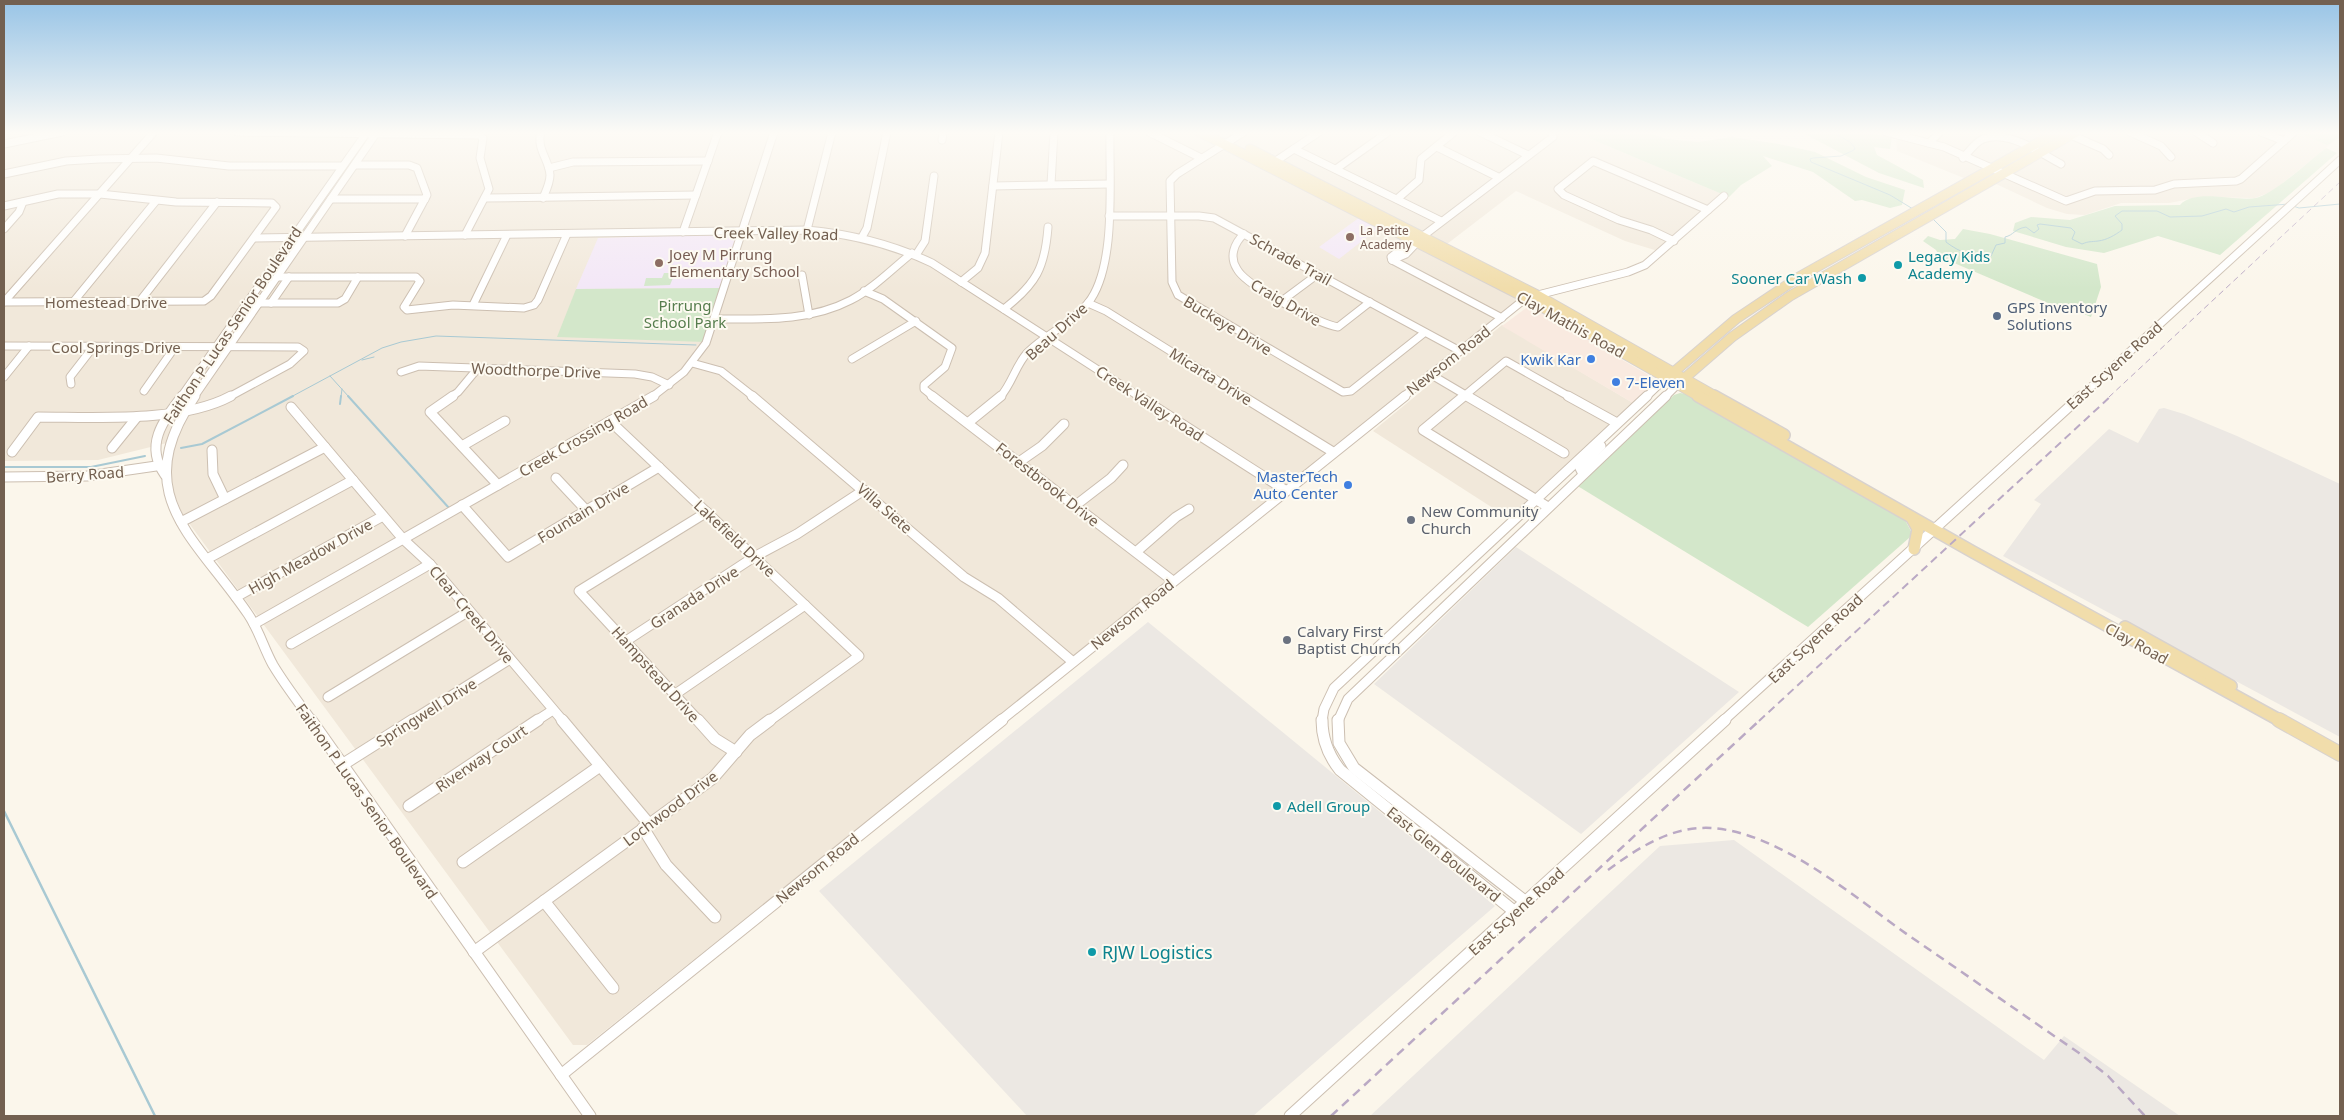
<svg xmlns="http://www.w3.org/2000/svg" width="2344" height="1120" font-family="'Noto Sans',sans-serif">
  <rect width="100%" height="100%" fill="#fbf6eb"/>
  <g fill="#f1e8da">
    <path d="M4,132H1585L1591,139L1722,194L1658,251L1625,241L1516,191L1434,254L1521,298L587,1045H573L183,515L171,487L170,471L175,441L98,460L4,461Z"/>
    <path d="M1943,132H2337L2338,138L2273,191L2255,198L2200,197L2169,203H2121L2085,215L2067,214L2047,208L1994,183L1986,187L1897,151L1896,136L1929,145Z"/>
    <path d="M1502,325L1633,403L1510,519L1373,431Z"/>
  </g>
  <path fill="#f9eae0" d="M1526,308H1532L1652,377L1654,384L1633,403L1502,326Z"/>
  <g fill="#ece8e3">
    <path d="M2164,408L2184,414L2237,436L2340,484V737L2003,556L2041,504L2034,500L2109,429L2138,443L2159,409Z"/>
    <path d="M1516,547L1739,692L1581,834L1374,684Z"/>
    <path d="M1148,622L1495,906L1253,1116H1027L819,891Z"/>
    <path d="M1734,840L2044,1060L2064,1036L2180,1116H1370L1660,846Z"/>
  </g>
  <g fill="#f3e7f7">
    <path d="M1360,217L1380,227L1339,259L1319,247Z"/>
    <path d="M734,234L737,237L722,288L576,289L598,238Z"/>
  </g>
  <g fill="#d3e7ca">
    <path d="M1585,132H1645L1667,139L1698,142L1732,137L1779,144L1815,152L1866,177L1905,190L1902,205L1890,208L1862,200L1855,201L1813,172L1763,156L1772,166L1741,185L1729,197L1591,139Z"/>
    <path d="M1801,132H1860L1892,137L1890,149L1874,147L1877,155L1923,180L1924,188L1879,173Z"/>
    <path d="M2297,132H2331L2337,135V132H2340V139L2338,138L2327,145Z"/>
    <path d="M2326,148L2337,153L2220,255L2158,236L2104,253L2066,247L2013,231L2015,223L2031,217L2070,220L2115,206L2180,205C2195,188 2236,202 2256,198C2274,194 2309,161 2326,148Z"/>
    <path d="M1963,229L1990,234L2097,264L2101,287L2091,317L2065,306L2048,303L1940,257L1936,250L1923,241L1928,236L1940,240L1955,239Z"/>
    <path d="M664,273H675L670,285L644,286L646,278H662Z"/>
    <path d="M722,288L705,342L557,337L576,289Z"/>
    <path d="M1680,393L1686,394L1905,520L1912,533L1909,538L1808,627L1576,485L1674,395Z"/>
  </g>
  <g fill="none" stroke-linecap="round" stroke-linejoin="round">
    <g stroke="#a8c9d3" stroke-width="1">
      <path d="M1832,132L1850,142L1855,148L1854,150L1841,156L1813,158L1810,159L1811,162L1890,195L1913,209"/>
      <path d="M2293,206L2299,208L2340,204"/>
      <path d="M1933,219L1946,232V242C1959,252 1974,258 1991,256L1996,245L2005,243V237C2014,235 2014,229 2026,227L2034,233L2039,229L2037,225L2040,224L2071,228L2075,232L2072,239L2082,244C2089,241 2091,242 2098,241C2107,240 2115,235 2122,230V224L2115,216L2122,211H2157L2170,217L2202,216L2226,209L2234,212L2249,207L2289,204"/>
      <path d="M362,360L374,357"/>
      <path d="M330,376L349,397"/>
      <path d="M291,397L382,348L401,342L436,336L696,345"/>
      <path d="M341,397L342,389"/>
    </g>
    <g stroke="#a8c9d3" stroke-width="2">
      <path d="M348,396L449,508"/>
      <path d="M340,404L341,396"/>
      <path d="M181,448L202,444L293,396"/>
      <path d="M4,467H91L145,456"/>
    </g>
    <path stroke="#a8c9d3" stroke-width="2.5" d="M4,811L155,1116"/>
    <g stroke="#ccbfb1" stroke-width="9">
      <g id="minor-far2">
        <path d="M237,132L480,135L483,138L480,158L489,189L465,235"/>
        <path d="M541,132C536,149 549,159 550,175C550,183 546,191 543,198"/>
        <path d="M1149,132L1201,158"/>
        <path d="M1244,132L1177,174L1170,181L1172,282L1178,295L1343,392L1351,391L1424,333"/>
        <path d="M1480,132L1528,155"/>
        <path d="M1886,132L1944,147L2066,201L2095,191L2155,190L2174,184L2236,181L2241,179L2294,132"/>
        <path d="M2064,132L2103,149L2109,155"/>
        <path d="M2130,132L2161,146L2171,157"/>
        <path d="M2196,132L2213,143"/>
        <path d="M2261,132L2284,141"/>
        <path d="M942,140L943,132"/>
        <path d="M1929,143L1940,132"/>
        <path d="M4,144L62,132"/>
        <path d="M1437,147L1498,177"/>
        <path d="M1294,149L1441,221"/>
        <path d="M1963,158C1969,152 1975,142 1983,139C2008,129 2040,153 2061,164"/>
        <path d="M355,165H409L417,168L427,195L405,236"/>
        <path d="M1270,165L1319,132"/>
        <path d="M549,168L573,162L708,161"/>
        <path d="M1336,169L1388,132"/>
        <path d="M4,174L66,161L99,159L156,158L229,166H342"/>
        <path d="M1051,184L1054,132"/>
        <path d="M993,186L1109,184"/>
        <path d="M485,198L696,195"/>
        <path d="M331,199H425"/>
        <path d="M1397,199L1419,180L1421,159L1454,132"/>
        <path d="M4,206L58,194H100L176,202L272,203L276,207L211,296L204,301L4,302"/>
        <path d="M1109,216H1199L1214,218L1460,351"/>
        <path d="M4,229L19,212L23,202"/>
        <path d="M807,230L832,132"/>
        <path d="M683,232L718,132"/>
        <path d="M1244,234C1234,243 1229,257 1237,269C1246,286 1319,324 1338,327L1370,302"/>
        <path d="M862,237L867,228L887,132"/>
        <path d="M255,238L807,230C851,234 892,244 932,263L1140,397"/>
        <path d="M1674,241L1651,230L1619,220L1564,195L1558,189L1593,161L1708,210"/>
        <path d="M916,255L925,241L934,176"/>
        <path d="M1392,260L1406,254L1423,236L1553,137L1552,132"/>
        <path d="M1392,260L1502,318"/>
        <path d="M1392,260L1391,257L1409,243L1416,242"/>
        <path d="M802,275L809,315"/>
        <path d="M277,277H416L420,281L404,307L407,310L453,305L524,308L534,305L538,300L567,234"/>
        <path d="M961,282L978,268L985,253L999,132"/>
        <path d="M864,291L883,299L952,348L945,367L924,385V389L934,397"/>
        <path d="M1283,300L1318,274"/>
        <path d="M74,301L156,201"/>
        <path d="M140,301L217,202"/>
        <path d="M4,302L154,132"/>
        <path d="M259,303H338L345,299L358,277"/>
        <path d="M271,303L289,277"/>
        <path d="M1088,303L1106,311L1244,397"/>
        <path d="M473,305L507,235"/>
        <path d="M1004,309C1036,284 1045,268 1048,227"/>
        <path d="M715,319C761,319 809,322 851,300C874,288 892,269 912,253"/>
        <path d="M4,346L298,347L304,351L290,364L229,397"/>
        <path d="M852,359L916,321"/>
        <path d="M692,363L721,371L754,397"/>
        <path d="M401,372L419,366L635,374L652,377L669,385"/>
        <path d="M1430,374L1469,397"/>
        <path d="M4,377L29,346"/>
        <path d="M71,384L70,377L94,346"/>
        <path d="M144,391L175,347"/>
        <path d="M181,397L367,132"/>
        <path d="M194,397L377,132"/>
        <path d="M451,397L458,392L478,368"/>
        <path d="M652,397L684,372L706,343L774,132"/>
        <path d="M1000,397C1012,384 1016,364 1028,352C1046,334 1071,324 1088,303C1117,267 1109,179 1110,132"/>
        <path d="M1403,397L1526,298L1628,272L1645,265L1724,196"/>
        <path d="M1463,397L1506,361L1570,397"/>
        <path d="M1646,397L1666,378"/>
        <path d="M1665,397L1678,384"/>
        <path d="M2080,397L2340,160"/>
      </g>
    </g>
    <g stroke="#ccbfb1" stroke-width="11">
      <g id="minor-far1">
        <path d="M195,396C127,495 195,536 248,614C259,630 264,649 273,665C285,685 299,703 312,721"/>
        <path d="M453,396L430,412L498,485"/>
        <path d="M752,396L964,577L998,598L1073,662"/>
        <path d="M932,396L1173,581"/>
        <path d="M1138,396L1285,490"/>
        <path d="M1242,396L1333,452"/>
        <path d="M1464,396L1423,430L1548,507"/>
        <path d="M1467,396L1564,453"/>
        <path d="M1568,396L1617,423"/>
        <path d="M291,407L403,539L430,564L563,721"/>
        <path d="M610,421L859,656L769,721"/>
        <path d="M969,422L1001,396"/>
        <path d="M462,446L505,421"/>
        <path d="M112,448L137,417"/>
        <path d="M212,450L213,474L225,499"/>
        <path d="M12,452L38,417C95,417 181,423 231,396"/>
        <path d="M1019,462L1042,446L1064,424"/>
        <path d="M1583,474L1580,468L1601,446"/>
        <path d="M165,475C144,445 163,421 182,396"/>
        <path d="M4,477L87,476L163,465"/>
        <path d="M556,478L586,510"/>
        <path d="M462,505L508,557L659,467"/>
        <path d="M1076,505L1111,478L1123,465"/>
        <path d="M181,522L325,447"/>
        <path d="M1136,552L1176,517L1189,509"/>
        <path d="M207,559L353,480"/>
        <path d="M236,597L383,516"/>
        <path d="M254,624L654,396"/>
        <path d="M626,641L754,557L797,534L864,490"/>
        <path d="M291,644L430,564"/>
        <path d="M674,695L805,605"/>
        <path d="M328,697L469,611"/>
        <path d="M411,721L510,659"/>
        <path d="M536,721L553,710"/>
        <path d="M699,721L579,591L707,512"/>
        <path d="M1000,721L1405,396"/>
        <path d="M1322,721L1324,709L1334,688L1647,396"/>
        <path d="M1338,721L1348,699L1666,396"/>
        <path d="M1723,721L2081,396"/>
      </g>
    </g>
    <g stroke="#ccbfb1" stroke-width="13">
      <g id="minor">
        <path d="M311,720L590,1116"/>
        <path d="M562,720L649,824"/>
        <path d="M698,720L715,739L736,752"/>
        <path d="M1322,720C1322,740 1328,755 1340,770L1515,912"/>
        <path d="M1338,720L1339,743L1354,768L1526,902"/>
        <path d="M342,765L413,720"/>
        <path d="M409,806L538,720"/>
        <path d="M643,828L666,865L715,917"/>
        <path d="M463,862L600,766"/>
        <path d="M544,901L613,988"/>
        <path d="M474,952L713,778L750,735L770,720"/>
        <path d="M561,1075L1002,720"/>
        <path d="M1290,1116L1725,720"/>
      </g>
    </g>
    <g stroke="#d8d2ce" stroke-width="11">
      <g id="major-far2">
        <path d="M1200,132L1526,298L1700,397"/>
        <path d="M1250,149L1537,295L1717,397"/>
        <path d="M1668,377L1736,319L1799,277L2057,132"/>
        <path d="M1679,383L1732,337L1790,296L2076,132"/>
      </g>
    </g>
    <g stroke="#d8d2ce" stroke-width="14">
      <g id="major-far1">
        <path d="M1698,396L1973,552L2281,721"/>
        <path d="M1714,396L1784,435"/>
        <path d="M1912,518L1918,529L1914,549"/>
        <path d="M2125,627L2231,686"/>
      </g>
    </g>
    <g stroke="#d8d2ce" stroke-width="16">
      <path id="major" d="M2279,720L2340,754"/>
    </g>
    <use href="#minor-far2" stroke="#fff" stroke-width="7"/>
    <use href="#minor-far1" stroke="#fff" stroke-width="9"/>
    <use href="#minor" stroke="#fff" stroke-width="11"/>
    <use href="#major-far2" stroke="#f1ddab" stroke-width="9"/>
    <use href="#major-far1" stroke="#f1ddab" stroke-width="11"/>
    <use href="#major" stroke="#f1ddab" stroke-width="14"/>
    <path stroke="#baa9c4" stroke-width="1" stroke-dasharray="6 4" stroke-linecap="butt" d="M2109,397L2340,182"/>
    <path stroke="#baa9c4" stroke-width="2" stroke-dasharray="8 5" stroke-linecap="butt" d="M1759,721L2111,396"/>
    <g stroke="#baa9c4" stroke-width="2.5" stroke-dasharray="9 6" stroke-linecap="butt">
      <path d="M1608,870C1638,848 1671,826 1711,828C1779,832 1853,896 1908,935C1965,974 2022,1014 2079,1053L2108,1076L2145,1116"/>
      <path d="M1331,1116L1760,720"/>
    </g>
  </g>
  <linearGradient id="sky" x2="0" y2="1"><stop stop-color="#98c4e6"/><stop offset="0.46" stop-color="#fdfbf6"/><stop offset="1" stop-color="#fdfbf6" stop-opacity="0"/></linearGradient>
  <rect width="2344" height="289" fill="url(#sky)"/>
  <g fill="#8d6e63" stroke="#fdfaf1" stroke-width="2">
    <circle cx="1350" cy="237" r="5"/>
    <circle cx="659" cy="263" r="5"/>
  </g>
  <g fill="#0f9aa8" stroke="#fdfaf1" stroke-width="2">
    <circle cx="1898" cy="265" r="5"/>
    <circle cx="1862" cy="278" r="5"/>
    <circle cx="1277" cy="806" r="5"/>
    <circle cx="1092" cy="952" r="5"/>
  </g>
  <circle fill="#5c6f8a" stroke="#fdfaf1" stroke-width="2" cx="1997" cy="316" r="5"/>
  <g fill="#3f7fe0" stroke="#fdfaf1" stroke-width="2">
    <circle cx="1591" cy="359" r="5"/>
    <circle cx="1616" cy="382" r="5"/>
    <circle cx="1348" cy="485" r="5"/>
  </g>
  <g fill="#6b7280" stroke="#fdfaf1" stroke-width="2">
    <circle cx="1411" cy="520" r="5"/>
    <circle cx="1287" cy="640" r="5"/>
  </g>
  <g text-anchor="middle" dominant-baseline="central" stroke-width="4" stroke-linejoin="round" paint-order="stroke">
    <g font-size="12" fill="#785e54" stroke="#fdfaf1" text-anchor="start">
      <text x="1360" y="230">La Petite<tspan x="1360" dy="14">Academy</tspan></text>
    </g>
    <g font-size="15" fill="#736050" stroke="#fdfaf1">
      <text transform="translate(776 233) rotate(1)">Creek Valley Road</text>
      <text transform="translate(1291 259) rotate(29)">Schrade Trail</text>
      <text x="106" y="302">Homestead Drive</text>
      <text transform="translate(1286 302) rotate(30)">Craig Drive</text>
      <text transform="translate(1571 324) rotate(29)">Clay Mathis Road</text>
      <text transform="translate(232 325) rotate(-56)">Faithon P Lucas Senior Boulevard</text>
      <text transform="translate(1228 325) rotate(31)">Buckeye Drive</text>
      <text transform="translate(1056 331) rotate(-42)">Beau Drive</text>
      <text x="116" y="347">Cool Springs Drive</text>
      <text transform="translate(1448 360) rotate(-38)">Newsom Road</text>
      <text transform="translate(2114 365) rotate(-42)">East Scyene Road</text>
      <text transform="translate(536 370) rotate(2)">Woodthorpe Drive</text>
      <text transform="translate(1211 376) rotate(32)">Micarta Drive</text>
      <text transform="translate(1150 403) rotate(33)">Creek Valley Road</text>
      <text transform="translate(583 436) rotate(-30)">Creek Crossing Road</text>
      <text transform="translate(85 474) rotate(-4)">Berry Road</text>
      <text transform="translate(1048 484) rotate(38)">Forestbrook Drive</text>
      <text transform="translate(885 508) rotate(41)">Villa Siete</text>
      <text transform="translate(583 512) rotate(-31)">Fountain Drive</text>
      <text transform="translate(735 538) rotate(43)">Lakefield Drive</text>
      <text transform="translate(310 556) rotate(-29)">High Meadow Drive</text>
      <text transform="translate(694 597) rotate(-33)">Granada Drive</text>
      <text transform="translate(472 614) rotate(50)">Clear Creek Drive</text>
      <text transform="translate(1132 614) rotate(-39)">Newsom Road</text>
      <text transform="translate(1815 638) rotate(-43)">East Scyene Road</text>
      <text transform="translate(2137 643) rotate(29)">Clay Road</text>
      <text transform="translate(656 674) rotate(48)">Hampstead Drive</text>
      <text transform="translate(426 712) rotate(-32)">Springwell Drive</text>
      <text transform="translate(481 758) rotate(-34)">Riverway Court</text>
      <text transform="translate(367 801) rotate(55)">Faithon P Lucas Senior Boulevard</text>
      <text transform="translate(670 808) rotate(-37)">Lochwood Drive</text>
      <text transform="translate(1444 854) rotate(39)">East Glen Boulevard</text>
      <text transform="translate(817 868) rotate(-39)">Newsom Road</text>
      <text transform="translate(1516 911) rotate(-42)">East Scyene Road</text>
    </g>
    <g font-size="15" fill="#785e54" stroke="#fdfaf1" text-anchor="start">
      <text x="669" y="254">Joey M Pirrung<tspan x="669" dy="17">Elementary School</tspan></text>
    </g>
    <g font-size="15" fill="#0d838f" stroke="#fdfaf1" text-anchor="start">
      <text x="1908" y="256">Legacy Kids<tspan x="1908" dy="17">Academy</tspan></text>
      <text x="1852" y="278" text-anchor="end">Sooner Car Wash</text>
      <text x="1287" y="806">Adell Group</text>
    </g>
    <g font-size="15" fill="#567d4d" stroke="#fdfaf1">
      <text x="685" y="305">Pirrung<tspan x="685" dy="17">School Park</tspan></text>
    </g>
    <g font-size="15" fill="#4e5e75" stroke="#fdfaf1" text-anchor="start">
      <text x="2007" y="307">GPS Inventory<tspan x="2007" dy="17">Solutions</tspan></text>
    </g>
    <g font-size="15" fill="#366cbe" stroke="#fdfaf1" text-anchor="end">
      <text x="1581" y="359">Kwik Kar</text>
      <text x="1626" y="382" text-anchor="start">7-Eleven</text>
      <text x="1338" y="476">MasterTech<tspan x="1338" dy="17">Auto Center</tspan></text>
    </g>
    <g font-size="15" fill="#5b616d" stroke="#fdfaf1" text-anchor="start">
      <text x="1421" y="511">New Community<tspan x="1421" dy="17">Church</tspan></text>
      <text x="1297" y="631">Calvary First<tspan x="1297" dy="17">Baptist Church</tspan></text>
    </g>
    <g font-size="18" fill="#0d838f" stroke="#fdfaf1" text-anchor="start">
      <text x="1102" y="952">RJW Logistics</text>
    </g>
  </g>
  <rect width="2344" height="1120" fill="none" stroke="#736050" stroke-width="10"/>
</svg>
